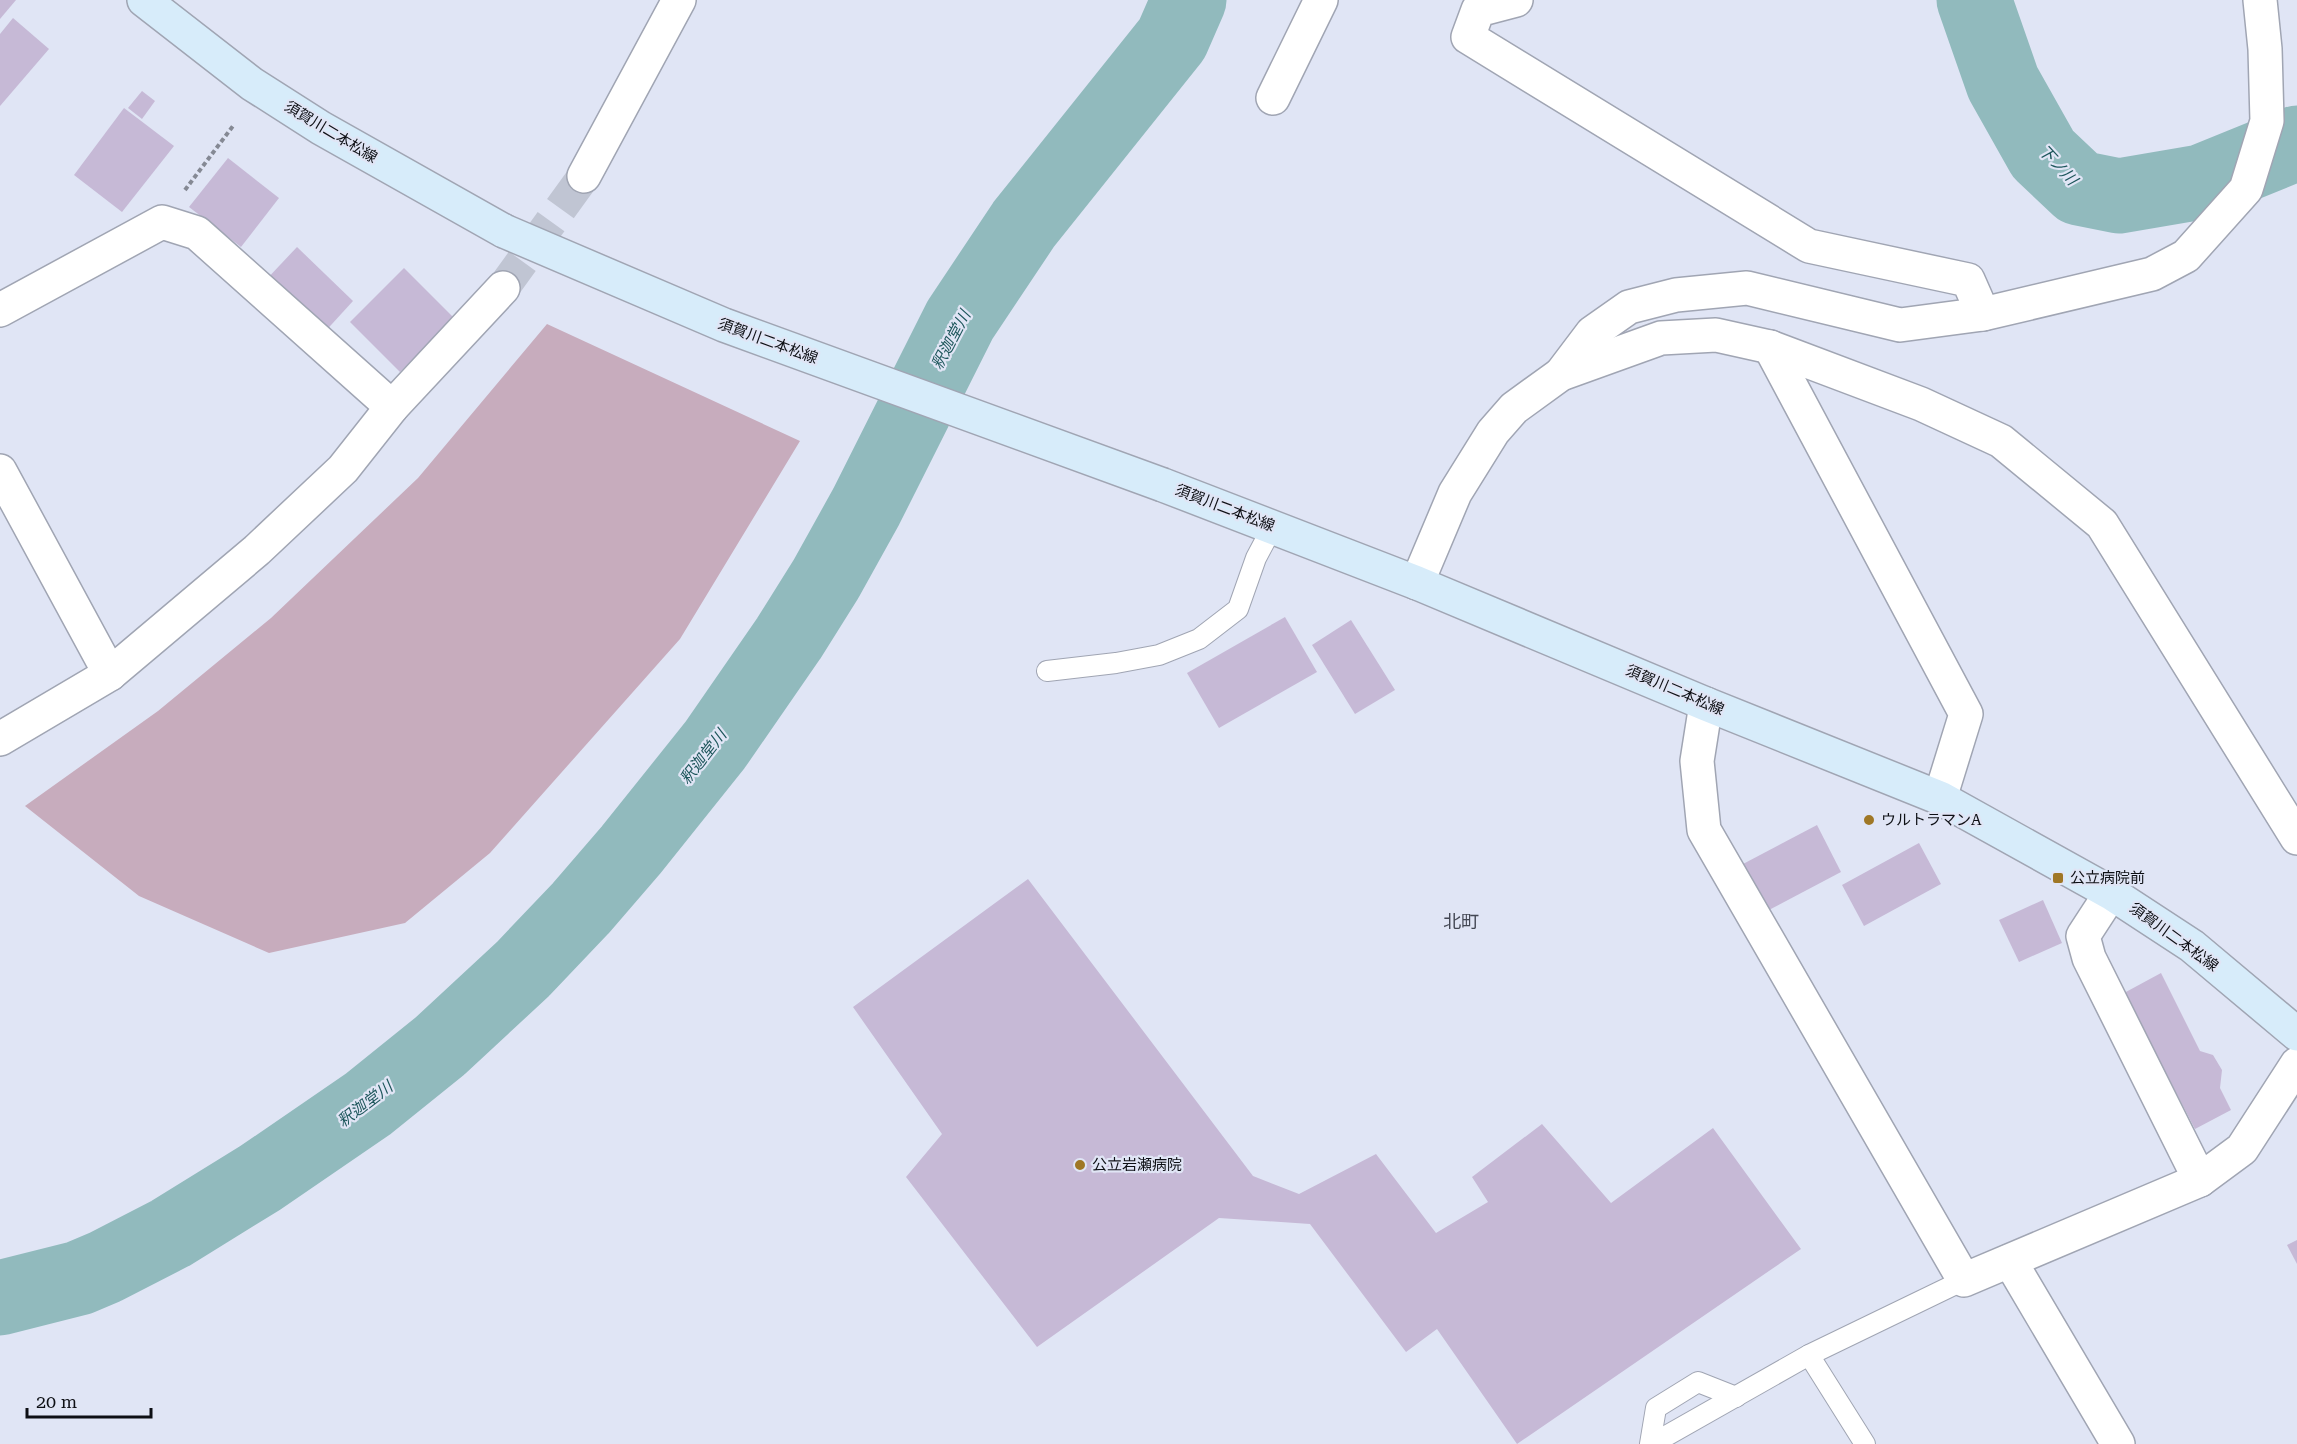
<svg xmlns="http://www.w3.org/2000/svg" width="2297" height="1444" font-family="'Roboto Serif','Noto Sans JP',serif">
  <rect width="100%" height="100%" fill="#e0e5f5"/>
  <path fill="#c7acbd" d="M547,324L800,441L680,639L490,853L405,923L269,953L139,896L25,806L158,711L271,618L418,478Z"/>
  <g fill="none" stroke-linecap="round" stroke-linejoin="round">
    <g stroke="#91babd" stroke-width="75">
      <path d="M1974,0L2003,83L2043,154L2079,188L2119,196L2201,182L2297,143"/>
      <path d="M0,1298L79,1278L105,1267L171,1233L260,1178L368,1104L440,1046L523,969L581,908L631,850L715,745L789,638L826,579L866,507L960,320L1024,224L1172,39L1189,0"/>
    </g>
  </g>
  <g fill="#c6b9d6">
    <path d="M0,0H16L0,19Z"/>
    <path d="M13,18L49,49L0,106V34Z"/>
    <path d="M142,91L155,101L142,119L128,108Z"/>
    <path d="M124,108L174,146L122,212L74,175Z"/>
    <path d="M228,158L279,198L241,247L189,207Z"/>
    <path d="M297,247L353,301L321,336L264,282Z"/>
    <path d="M404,268L454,318L400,372L350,322Z"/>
    <path d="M1285,617L1317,672L1219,728L1187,673Z"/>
    <path d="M1351,620L1395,690L1355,714L1312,645Z"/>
    <path d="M1817,825L1841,872L1767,911L1743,864Z"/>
    <path d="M1919,843L1941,884L1864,926L1842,885Z"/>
    <path d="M1028,879L1253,1176L1299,1194L1376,1154L1436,1233L1488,1202L1472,1177L1542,1124L1611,1203L1713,1128L1801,1249L1517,1444L1437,1329L1406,1352L1310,1224L1219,1218L1037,1347L906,1177L942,1134L853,1007Z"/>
    <path d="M2043,900L2062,943L2019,962L1999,920Z"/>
    <path d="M2161,973L2200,1051L2213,1055L2222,1070L2220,1088L2231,1110L2195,1129L2124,993Z"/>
    <path d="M2297,1240V1264L2287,1245Z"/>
  </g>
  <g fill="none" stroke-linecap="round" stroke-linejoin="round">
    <path stroke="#c0c5d3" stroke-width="33" stroke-dasharray="33 16" stroke-linecap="butt" d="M503,288L584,176"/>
    <g stroke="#a0a5b3" stroke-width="22">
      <g id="lane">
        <path d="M1047,671L1116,663L1159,655L1199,639L1238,609L1256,558L1273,526"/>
        <path d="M1809,1355L1865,1444"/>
        <path d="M1650,1444L1656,1408L1698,1382L1736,1397"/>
        <path d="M1652,1444L1809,1355L1964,1280"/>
      </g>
    </g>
    <g stroke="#a0a5b3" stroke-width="36">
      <g id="street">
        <path d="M1516,0L1478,10L1468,37L1809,246L1968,280L1983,314L1900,325L1747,288L1676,295L1629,307L1592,333L1561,374"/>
        <path d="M1273,98L1321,0"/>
        <path d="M584,176L679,0"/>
        <path d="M0,310L162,222L197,233L392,407"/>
        <path d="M1983,314L2152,274L2186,256L2246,189L2267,121L2265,49L2260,0"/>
        <path d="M1770,347L1966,714L1940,798"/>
        <path d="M0,471L110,674"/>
        <path d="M1417,583L1455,493L1493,432L1514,408L1561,374L1661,338L1716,335L1770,347L1921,404L2001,441L2102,524L2297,838"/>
        <path d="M1706,704L1697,761L1704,830L1964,1280L2200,1180L2242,1149L2297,1064"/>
        <path d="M0,739L110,674L257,550L343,469L392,407L503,288"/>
        <path d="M2111,893L2083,936L2089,958L2200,1180"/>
        <path d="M2010,1261L2118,1444"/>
      </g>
    </g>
    <g stroke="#a0a5b3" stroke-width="36">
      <g id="secondary">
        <path d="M144,0L252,84L321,128L504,231"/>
        <path d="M1163,485L1417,583L1706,704L1940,798L2111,893L2192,946L2297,1034"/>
      </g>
    </g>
    <path stroke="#858994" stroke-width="4" stroke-dasharray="4.5 3" stroke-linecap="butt" d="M185,190L233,126"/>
    <use href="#lane" stroke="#fff" stroke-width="20"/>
    <use href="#street" stroke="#fff" stroke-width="33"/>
    <use href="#secondary" stroke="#d7ecfa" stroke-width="33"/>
    <g stroke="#a0a5b3" stroke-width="36" stroke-linecap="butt">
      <path id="secondary-bridge" d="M504,231L724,325L1163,485"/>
    </g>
    <use href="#secondary-bridge" stroke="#d7ecfa" stroke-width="33"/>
  </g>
  <g fill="#9f7725" stroke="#e0e5f5" stroke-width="2">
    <circle cx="1869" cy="820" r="6"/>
    <rect x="2052" y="872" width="12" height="12" rx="3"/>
    <circle cx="1080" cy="1165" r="6"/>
  </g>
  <g text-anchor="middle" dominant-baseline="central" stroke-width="4.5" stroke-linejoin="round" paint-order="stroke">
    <g font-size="15" fill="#0d0f14" stroke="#e0e5f5">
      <text transform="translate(331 132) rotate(31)">須賀川二本松線</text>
      <text transform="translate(768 341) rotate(20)">須賀川二本松線</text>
      <text transform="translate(1225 508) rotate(21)">須賀川二本松線</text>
      <text transform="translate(1675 690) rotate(23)">須賀川二本松線</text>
      <text transform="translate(2174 937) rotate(36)">須賀川二本松線</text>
    </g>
    <g font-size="15" fill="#0d0f14" stroke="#e0e5f5" text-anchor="start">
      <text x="1881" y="820">ウルトラマンA</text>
      <text x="2070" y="878">公立病院前</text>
      <text x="1092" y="1165">公立岩瀬病院</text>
    </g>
    <g font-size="16" font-style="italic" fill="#1d565b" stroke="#e0e5f5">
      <text transform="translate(2058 165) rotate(47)">下ノ川</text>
      <text transform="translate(951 340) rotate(-62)">釈迦堂川</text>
      <text transform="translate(703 757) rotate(-52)">釈迦堂川</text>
      <text transform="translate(365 1104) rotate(-37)">釈迦堂川</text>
    </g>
    <g font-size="18" fill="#434753" stroke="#e0e5f5">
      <text x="1461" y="921">北町</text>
    </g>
  </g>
  <path d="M27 1408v9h124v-9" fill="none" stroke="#0d0f14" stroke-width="3"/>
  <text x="36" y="1408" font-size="18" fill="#0d0f14" stroke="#e0e5f5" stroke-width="4.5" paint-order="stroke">20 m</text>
</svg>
